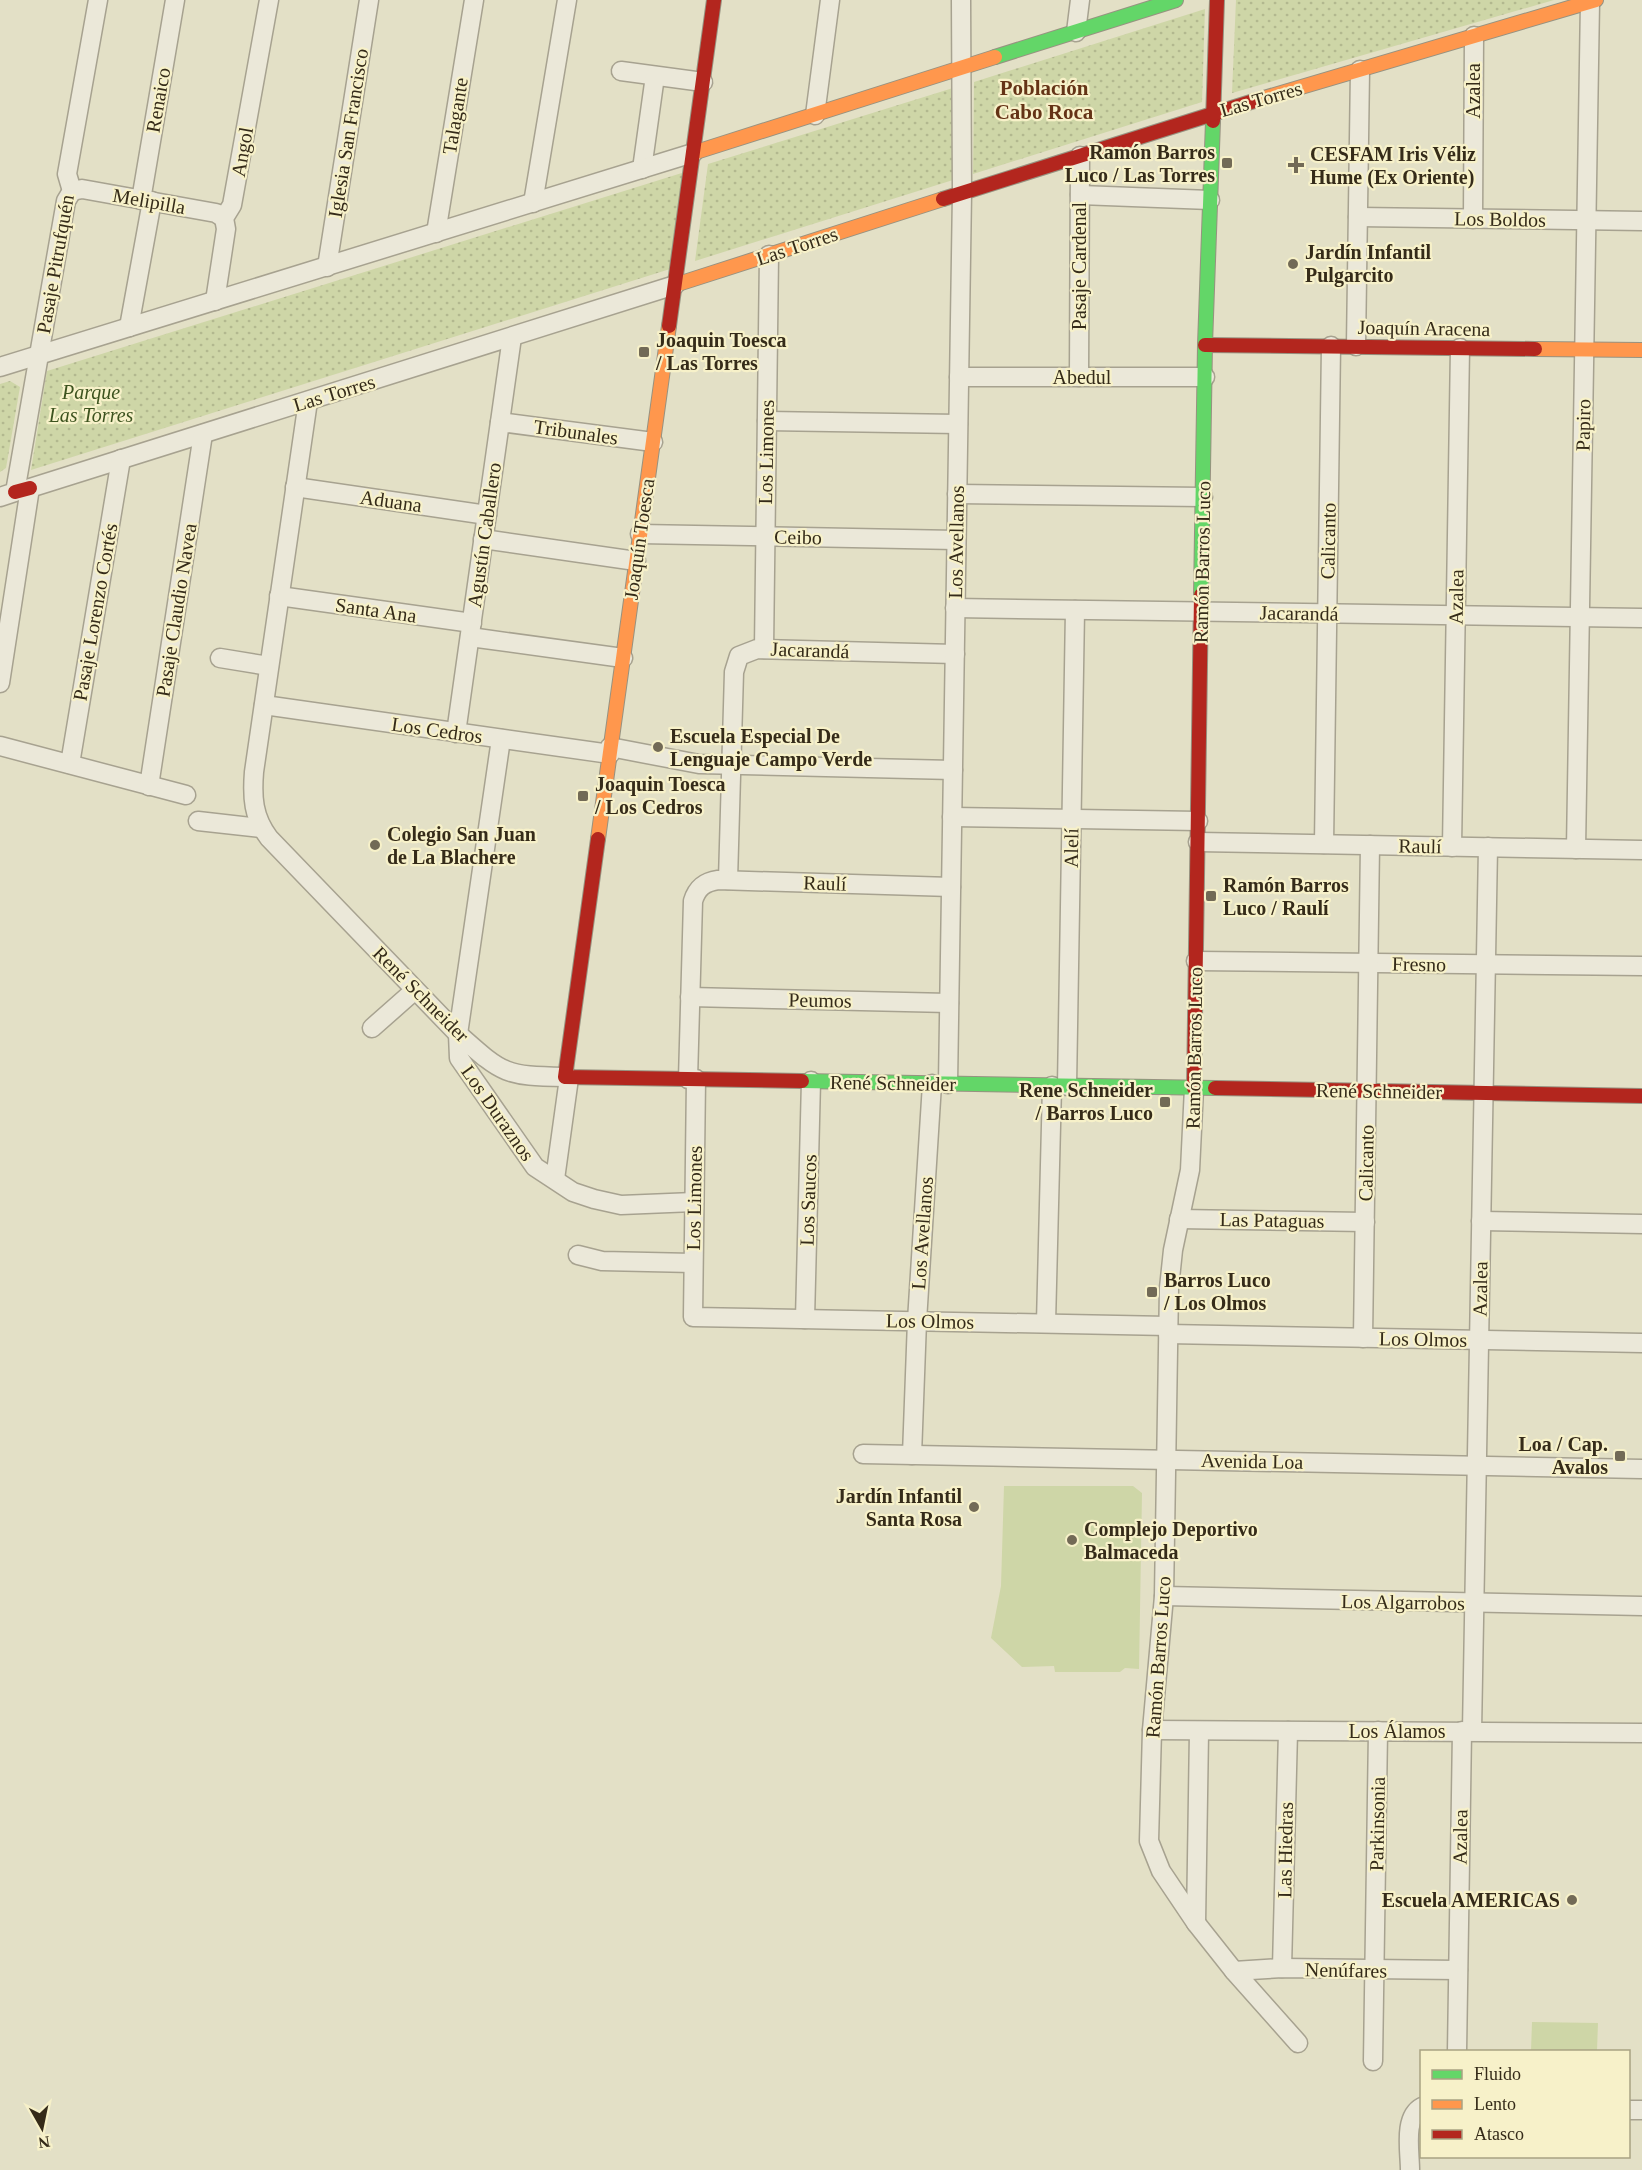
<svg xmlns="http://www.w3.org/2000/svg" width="1642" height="2170" font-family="'Times New Roman',serif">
  <defs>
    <pattern id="park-dots" width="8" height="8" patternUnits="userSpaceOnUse" patternTransform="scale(1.5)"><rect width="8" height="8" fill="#ced6a7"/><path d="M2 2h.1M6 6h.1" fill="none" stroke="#b2b88f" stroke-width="1.8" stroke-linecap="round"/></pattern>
  </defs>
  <rect width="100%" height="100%" fill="#e3e0c6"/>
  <g fill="url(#park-dots)">
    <path d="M1236,0H1554L1232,93Z"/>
    <path d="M1205,9L1202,102L973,174L974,82Z"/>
    <path d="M953,88V180L695,261L708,164Z"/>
    <path d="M685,172L670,269L31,470L47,371Z"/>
    <path d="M10,381L20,387L6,468L0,472V384Z"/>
  </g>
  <g fill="#ced6a7">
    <path d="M1004,1486H1133L1142,1493L1139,1669L1125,1668L1120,1672H1055L1054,1666L1022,1667L991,1638L1001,1586Z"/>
    <path d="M1532,2022L1598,2023L1597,2051H1531Z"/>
  </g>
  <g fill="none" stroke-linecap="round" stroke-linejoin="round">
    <g stroke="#a7a290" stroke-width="21">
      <g id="street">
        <path d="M1076,32L1080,0"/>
        <path d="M621,71L703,82"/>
        <path d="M815,115L830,0"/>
        <path d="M642,169L655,76"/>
        <path d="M72,191L67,174L98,0"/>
        <path d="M72,191L82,189L216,213L224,218"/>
        <path d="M1080,195L1210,200"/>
        <path d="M141,200L175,0"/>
        <path d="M533,203L567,0"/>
        <path d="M1358,217L1642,221"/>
        <path d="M1473,219L1474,36"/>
        <path d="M436,233L474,0"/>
        <path d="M327,267L369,0"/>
        <path d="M215,301L226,229L224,218L232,205L269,0"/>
        <path d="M129,327L152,201"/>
        <path d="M1356,346L1360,70"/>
        <path d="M0,367L693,153"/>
        <path d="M959,377H1205"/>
        <path d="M1079,377L1080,156"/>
        <path d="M308,401L254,772C252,797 253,817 269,838L458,1034C503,1074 504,1076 565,1077"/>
        <path d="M767,421L958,424"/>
        <path d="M500,422L653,442"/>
        <path d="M295,487L487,515"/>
        <path d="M957,494L1203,497"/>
        <path d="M0,497L15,492L66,201L72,191"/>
        <path d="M640,534L956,540"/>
        <path d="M483,539L636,561"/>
        <path d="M279,596L472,623"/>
        <path d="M955,608L1642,618"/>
        <path d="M470,637L623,658"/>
        <path d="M764,649L769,255"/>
        <path d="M220,658L269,666"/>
        <path d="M0,683L30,488L675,285"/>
        <path d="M264,705L610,754"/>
        <path d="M456,733L512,337"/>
        <path d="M501,739L458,1034L459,1058L535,1167L573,1192L594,1199L621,1205L694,1202"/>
        <path d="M0,746L186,795"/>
        <path d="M610,747L699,764L953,770"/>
        <path d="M70,764L121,459"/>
        <path d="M149,786L203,434"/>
        <path d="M952,817L1198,821"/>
        <path d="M198,821L261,828"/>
        <path d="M1198,842L1642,850"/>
        <path d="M1324,844L1331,346"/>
        <path d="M1452,847L1460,348"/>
        <path d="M1576,849L1590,2"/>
        <path d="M728,880L734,672L739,656L757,649L955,654"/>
        <path d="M1196,961L1642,966"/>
        <path d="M690,997L949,1003"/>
        <path d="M372,1028L415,990"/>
        <path d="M688,1079L693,901C697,888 704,882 718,880L951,887"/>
        <path d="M696,1079L693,1317L1168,1326"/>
        <path d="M948,1084L962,193L961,0"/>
        <path d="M1067,1086L1075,610"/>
        <path d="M1194,1088L1190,1170L1173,1250L1169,1288L1164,1596L1152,1730L1149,1841L1161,1871L1196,1923L1234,1971L1298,2043"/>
        <path d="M555,1179L569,1078"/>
        <path d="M1179,1219L1365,1222"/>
        <path d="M1481,1221L1642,1224"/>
        <path d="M578,1255L602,1261L693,1263"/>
        <path d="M805,1319L811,1081"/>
        <path d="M1046,1323L1052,1086"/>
        <path d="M1168,1334L1642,1343"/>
        <path d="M1363,1338L1370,845"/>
        <path d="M863,1454L1642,1469"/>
        <path d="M912,1455L917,1321L932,1084"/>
        <path d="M1164,1596L1642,1606"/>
        <path d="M1152,1730L1642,1733"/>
        <path d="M1472,1731L1488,847"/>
        <path d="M1196,1923L1199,1732"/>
        <path d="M1282,1968L1288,1731"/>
        <path d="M1234,1971L1282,1968L1458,1970"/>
        <path d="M1457,2052L1462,1731"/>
        <path d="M1373,2061L1378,1731"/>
        <path d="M1628,2110H1642"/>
        <path d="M1410,2170C1410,2151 1403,2117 1422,2107"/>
      </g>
    </g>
    <g stroke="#979280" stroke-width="16">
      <g id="fast">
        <path d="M995,57L1176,0"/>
        <path d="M1201,595L1205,345L1213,121"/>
        <path d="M802,1081L1215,1088"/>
      </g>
    </g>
    <g stroke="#979280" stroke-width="16">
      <g id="slow">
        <path d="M1254,101L1596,0"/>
        <path d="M693,153L995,57"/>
        <path d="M675,285L943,199"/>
        <path d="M1535,349L1642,350"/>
        <path d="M598,839L669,326"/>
      </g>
    </g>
    <g stroke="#979280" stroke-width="16">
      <g id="jam">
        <path d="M1213,121L1217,0"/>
        <path d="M943,199L1254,101"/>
        <path d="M669,326L714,0"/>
        <path d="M1205,345L1535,349"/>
        <path d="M15,492L30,488"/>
        <path d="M598,839L565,1077L802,1081"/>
        <path d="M1194,1088L1201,595"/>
        <path d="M1215,1088L1642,1096"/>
      </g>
    </g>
    <use href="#street" stroke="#ebe8d9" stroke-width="18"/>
    <use href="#fast" stroke="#63d668" stroke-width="14"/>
    <use href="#slow" stroke="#ff974d" stroke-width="14"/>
    <use href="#jam" stroke="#b3261e" stroke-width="14"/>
  </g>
  <g fill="#726a56" stroke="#f7f1c9" stroke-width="2">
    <rect x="1221" y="157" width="12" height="12" rx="3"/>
    <path d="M1293 156h6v6h6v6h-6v6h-6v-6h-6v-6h6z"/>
    <circle cx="1293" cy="264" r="6"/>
    <rect x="638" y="346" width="12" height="12" rx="3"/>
    <circle cx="658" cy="747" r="6"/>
    <rect x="577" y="790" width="12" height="12" rx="3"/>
    <circle cx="375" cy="845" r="6"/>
    <rect x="1205" y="890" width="12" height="12" rx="3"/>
    <rect x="1159" y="1096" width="12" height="12" rx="3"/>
    <rect x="1146" y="1286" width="12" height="12" rx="3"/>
    <rect x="1614" y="1450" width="12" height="12" rx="3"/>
    <circle cx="974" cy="1507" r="6"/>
    <circle cx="1072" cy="1540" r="6"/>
    <circle cx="1572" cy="1900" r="6"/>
  </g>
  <g text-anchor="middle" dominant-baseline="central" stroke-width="4.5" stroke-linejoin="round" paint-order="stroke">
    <g font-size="20" fill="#352b19" stroke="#f7f1c9">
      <text transform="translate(1473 91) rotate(-90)">Azalea</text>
      <text transform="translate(1261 99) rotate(-16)">Las Torres</text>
      <text transform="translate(158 100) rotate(-80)">Renaico</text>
      <text transform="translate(455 116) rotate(-81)">Talagante</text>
      <text transform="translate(348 133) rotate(-81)">Iglesia San Francisco</text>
      <text transform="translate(242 152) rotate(-80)">Angol</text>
      <text transform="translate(149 201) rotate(10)">Melipilla</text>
      <text transform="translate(1500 219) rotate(1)">Los Boldos</text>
      <text transform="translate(797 246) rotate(-18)">Las Torres</text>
      <text transform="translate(55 264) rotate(-80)">Pasaje Pitrufquén</text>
      <text transform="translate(1079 266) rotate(-90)">Pasaje Cardenal</text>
      <text transform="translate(1424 328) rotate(1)">Joaquín Aracena</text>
      <text x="1082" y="377">Abedul</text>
      <text transform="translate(334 393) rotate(-17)">Las Torres</text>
      <text transform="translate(1583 425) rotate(-89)">Papiro</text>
      <text transform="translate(576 432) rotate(8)">Tribunales</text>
      <text transform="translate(766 452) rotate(-89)">Los Limones</text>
      <text transform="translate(391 501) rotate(8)">Aduana</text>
      <text transform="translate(484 535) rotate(-82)">Agustín Caballero</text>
      <text transform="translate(798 537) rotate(1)">Ceibo</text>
      <text transform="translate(639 539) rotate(-82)">Joaquín Toesca</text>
      <text transform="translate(1328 541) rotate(-89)">Calicanto</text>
      <text transform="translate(956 542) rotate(-89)">Los Avellanos</text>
      <text transform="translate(1202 562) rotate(-89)">Ramón Barros Luco</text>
      <text transform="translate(1456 597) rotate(-89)">Azalea</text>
      <text transform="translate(176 610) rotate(-81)">Pasaje Claudio Navea</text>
      <text transform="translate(376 610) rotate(8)">Santa Ana</text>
      <text transform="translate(95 612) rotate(-80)">Pasaje Lorenzo Cortés</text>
      <text transform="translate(1299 613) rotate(1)">Jacarandá</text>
      <text transform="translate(810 650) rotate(2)">Jacarandá</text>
      <text transform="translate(437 730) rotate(8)">Los Cedros</text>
      <text transform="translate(1420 846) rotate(1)">Raulí</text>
      <text transform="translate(1071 848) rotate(-89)">Alelí</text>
      <text transform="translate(825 883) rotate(2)">Raulí</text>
      <text transform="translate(1419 964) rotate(1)">Fresno</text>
      <text transform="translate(421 994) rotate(45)">René Schneider</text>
      <text transform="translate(820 1000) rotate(1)">Peumos</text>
      <text transform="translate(1194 1048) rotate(-89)">Ramón Barros Luco</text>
      <text transform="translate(893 1083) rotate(1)">René Schneider</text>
      <text transform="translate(1379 1091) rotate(1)">René Schneider</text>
      <text transform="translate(498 1113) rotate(55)">Los Duraznos</text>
      <text transform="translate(1366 1163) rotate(-89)">Calicanto</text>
      <text transform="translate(694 1198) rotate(-89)">Los Limones</text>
      <text transform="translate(808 1200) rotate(-88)">Los Saucos</text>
      <text transform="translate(1272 1220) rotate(1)">Las Pataguas</text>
      <text transform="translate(922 1233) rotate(-86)">Los Avellanos</text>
      <text transform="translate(1480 1289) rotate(-89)">Azalea</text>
      <text transform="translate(930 1321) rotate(1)">Los Olmos</text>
      <text transform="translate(1423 1339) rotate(1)">Los Olmos</text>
      <text transform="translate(1252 1461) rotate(1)">Avenida Loa</text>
      <text transform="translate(1403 1602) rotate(1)">Los Algarrobos</text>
      <text transform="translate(1158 1657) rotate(-86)">Ramón Barros Luco</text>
      <text x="1397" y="1731">Los Álamos</text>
      <text transform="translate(1377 1824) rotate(-89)">Parkinsonia</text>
      <text transform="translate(1460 1837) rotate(-89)">Azalea</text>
      <text transform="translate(1285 1850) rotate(-89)">Las Hiedras</text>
      <text transform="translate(1346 1970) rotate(1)">Nenúfares</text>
    </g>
    <g font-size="20" font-weight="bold" fill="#352b19" stroke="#f7f1c9" text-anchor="start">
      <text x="1215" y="152" text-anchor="end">Ramón Barros<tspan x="1215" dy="23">Luco / Las Torres</tspan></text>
      <text x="1310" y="154">CESFAM Iris Véliz<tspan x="1310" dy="23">Hume (Ex Oriente)</tspan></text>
      <text x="1305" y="252">Jardín Infantil<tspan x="1305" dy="23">Pulgarcito</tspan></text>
      <text x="656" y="340">Joaquin Toesca<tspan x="656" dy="23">/ Las Torres</tspan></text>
      <text x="670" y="736">Escuela Especial De<tspan x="670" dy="23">Lenguaje Campo Verde</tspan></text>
      <text x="595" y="784">Joaquin Toesca<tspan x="595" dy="23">/ Los Cedros</tspan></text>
      <text x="387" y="834">Colegio San Juan<tspan x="387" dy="23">de La Blachere</tspan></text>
      <text x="1223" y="885">Ramón Barros<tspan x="1223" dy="23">Luco / Raulí</tspan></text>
      <text x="1153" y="1090" text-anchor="end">Rene Schneider<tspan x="1153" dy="23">/ Barros Luco</tspan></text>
      <text x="1164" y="1280">Barros Luco<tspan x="1164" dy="23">/ Los Olmos</tspan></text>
      <text x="1608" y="1444" text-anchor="end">Loa / Cap.<tspan x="1608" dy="23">Avalos</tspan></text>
      <text x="962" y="1496" text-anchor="end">Jardín Infantil<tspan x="962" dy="23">Santa Rosa</tspan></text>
      <text x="1084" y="1529">Complejo Deportivo<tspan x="1084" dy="23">Balmaceda</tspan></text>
      <text x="1560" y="1900" text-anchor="end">Escuela AMERICAS</text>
    </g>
    <g font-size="20" font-style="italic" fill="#3d531f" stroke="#f7f1c9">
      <text x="91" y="392">Parque<tspan x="91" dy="23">Las Torres</tspan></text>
    </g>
    <g font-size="21" font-weight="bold" fill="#643316" stroke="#f7f1c9">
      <text x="1044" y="88">Población<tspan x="1044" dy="24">Cabo Roca</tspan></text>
    </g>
  </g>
  <rect x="1420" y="2050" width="210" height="108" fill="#f7f1c9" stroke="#a9a283" stroke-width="1.5"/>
  <rect x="1432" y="2070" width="30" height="9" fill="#63d668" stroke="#a9a283" stroke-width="1.5"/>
  <text x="1474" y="2080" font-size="18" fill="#352b19">Fluido</text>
  <rect x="1432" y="2100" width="30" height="9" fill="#ff974d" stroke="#a9a283" stroke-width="1.5"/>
  <text x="1474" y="2110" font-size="18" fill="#352b19">Lento</text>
  <rect x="1432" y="2130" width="30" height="9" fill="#b3261e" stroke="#a9a283" stroke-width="1.5"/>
  <text x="1474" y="2140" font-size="18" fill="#352b19">Atasco</text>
  <g transform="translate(42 2128) rotate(171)" stroke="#f7f1c9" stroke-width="4.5" paint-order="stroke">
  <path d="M0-4.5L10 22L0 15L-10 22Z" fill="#352b19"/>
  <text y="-9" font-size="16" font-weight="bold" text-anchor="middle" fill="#352b19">N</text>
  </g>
</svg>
